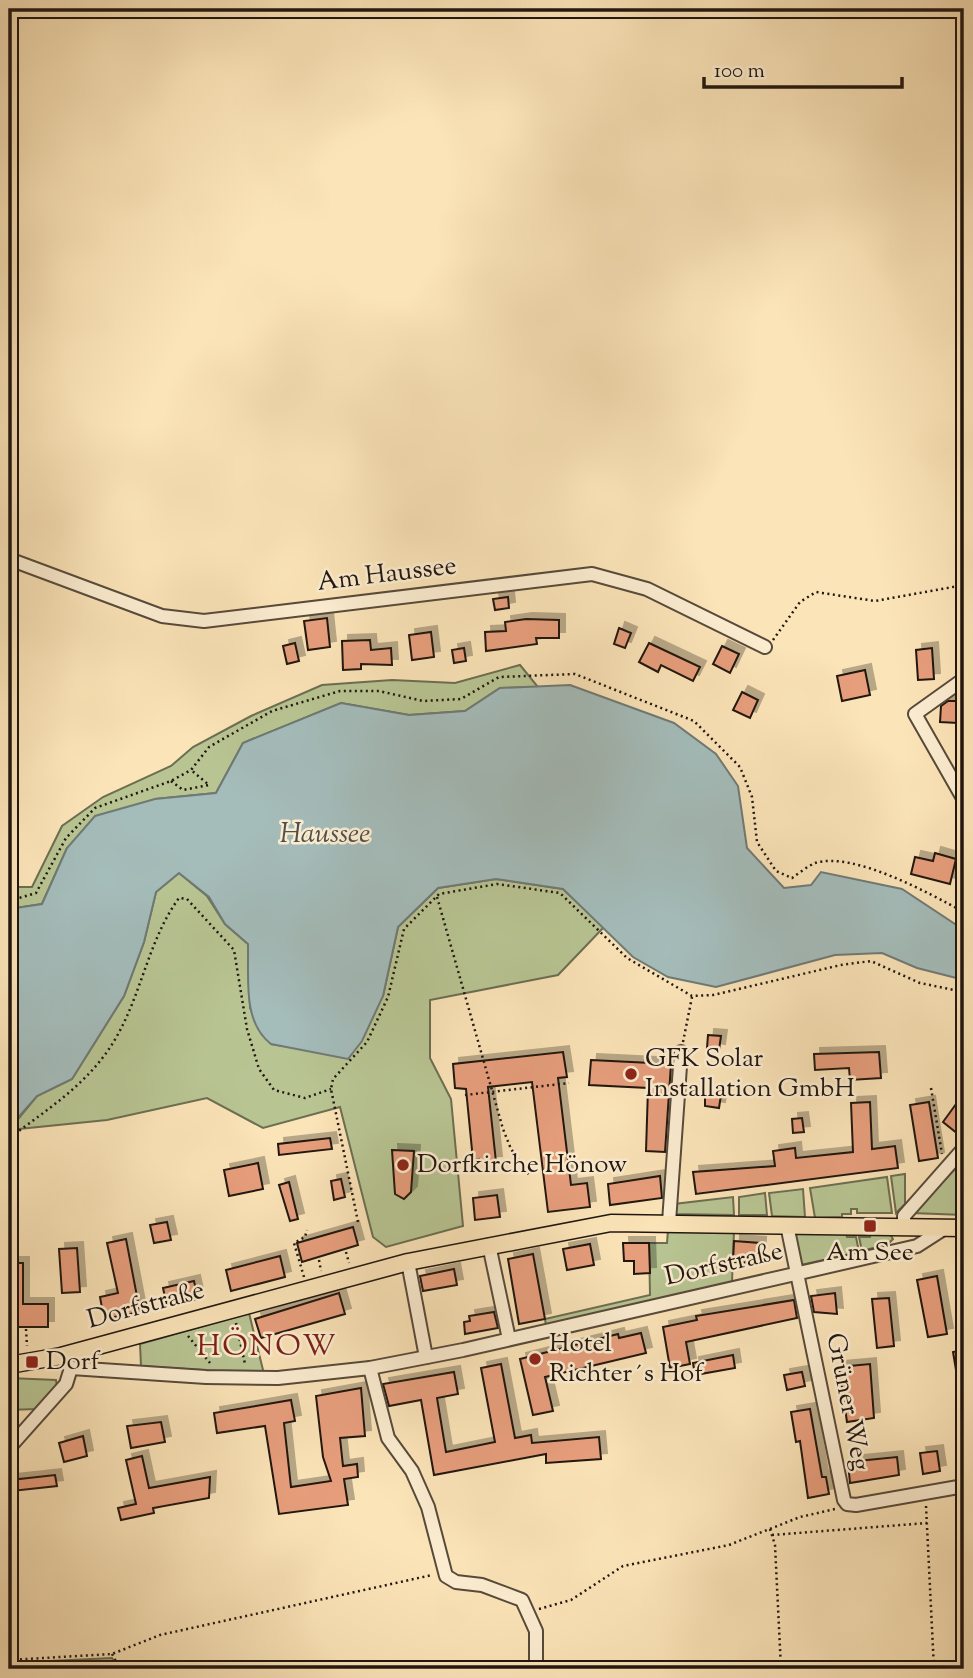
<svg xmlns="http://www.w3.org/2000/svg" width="973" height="1678" font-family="'Sorts Mill Goudy',serif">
  <defs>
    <filter id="shadow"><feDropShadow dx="6" dy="-6" stdDeviation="0" flood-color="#0004"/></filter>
  </defs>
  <rect width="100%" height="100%" fill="#fbe4b8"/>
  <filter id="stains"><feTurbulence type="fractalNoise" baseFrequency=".00286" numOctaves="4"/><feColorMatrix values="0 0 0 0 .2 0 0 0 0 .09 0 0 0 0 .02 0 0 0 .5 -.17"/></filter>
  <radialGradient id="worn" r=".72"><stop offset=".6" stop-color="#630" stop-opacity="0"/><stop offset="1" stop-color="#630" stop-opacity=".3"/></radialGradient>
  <g fill="#b8c593" stroke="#6c6e52" stroke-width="2">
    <path d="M520,665L538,687L500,688L465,711L409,715L341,703L243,743L216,793L155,799L67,848L42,904L9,909V887H32L62,826L103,797L171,766L193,747L251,716L322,685L392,680L455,683Z"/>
    <path d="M179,873L207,896L225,924L248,944L250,1008L271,1044L290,1047L383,996L398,927L438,888L496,879L563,889L604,927L558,975L430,1000V1058L451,1099L463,1226L386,1247L373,1237L340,1107L263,1128L207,1098L107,1120L9,1130L37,1096L72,1079L124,996L144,942L156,892Z"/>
    <path d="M964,1161V1215L912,1213L962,1162Z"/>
    <path d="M905,1174V1204L896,1213L891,1176Z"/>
    <path d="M887,1177L892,1213H857V1209H851V1214H842V1217L815,1218L810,1188Z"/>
    <path d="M803,1189L805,1217L772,1216L769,1193Z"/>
    <path d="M765,1193L767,1215H739V1197Z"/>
    <path d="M733,1197L734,1215L674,1214V1204Z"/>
    <path d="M668,1230L734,1231L732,1282L546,1326L545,1319L650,1295L649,1243H667Z"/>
    <path d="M794,1232L846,1234L847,1237H856L859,1252L801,1265Z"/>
    <path d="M871,1234H890L893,1239L888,1244L862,1251L859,1237H870Z"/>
    <path d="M249,1313L264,1374L141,1366L140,1344Z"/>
    <path d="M9,1378L56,1380L57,1386L36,1409L9,1410Z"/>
    <path d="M112,1658L118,1669H9V1663Z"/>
  </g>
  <path fill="#a4bcba" stroke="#6f7a76" stroke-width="2" d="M570,685L674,723L716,754L738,786L747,848L784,888L811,885L821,872L902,889L964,930V980L917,968L882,953L835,955L716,987L668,977L633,957L563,889L496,879L438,888L398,927L383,996L362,1041L348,1059L271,1044C242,1022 249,977 248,944L225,924L209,897L179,873L156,892L144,942L124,996L72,1079L37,1096L9,1128V909L42,904L67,848L95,816L155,799L216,793L243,743L341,703L409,715L465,711L500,688Z"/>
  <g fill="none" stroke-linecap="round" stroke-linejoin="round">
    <path stroke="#6f7a76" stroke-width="4.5" d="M159,1665V1669"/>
  </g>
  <g fill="#e79e7c" stroke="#201610" stroke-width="2" filter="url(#shadow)">
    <path d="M508,597L509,608L495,610L493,599Z"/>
    <path d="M327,618L330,647L308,650L304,621Z"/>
    <path d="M526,619L559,620V638H536L537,644L486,651L485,632L506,631L505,622Z"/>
    <path d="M619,628L631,633L625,648L614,644Z"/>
    <path d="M431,632L434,657L412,660L409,635Z"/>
    <path d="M370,640L371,650L391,648L392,665L361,664V669L343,670L342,641Z"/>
    <path d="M295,643L299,661L287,664L283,646Z"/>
    <path d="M649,643L700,667L693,681L661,665L658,672L639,662Z"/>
    <path d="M722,646L739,654L730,673L713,664Z"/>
    <path d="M464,648L466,661L454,663L452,650Z"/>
    <path d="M932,648L934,679L918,680L916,650Z"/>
    <path d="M865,670L870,695L842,701L837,676Z"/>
    <path d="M742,692L758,700L750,718L733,710Z"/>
    <path d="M948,701H959L958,723L940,722L941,706Z"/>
    <path d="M935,853L956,859L950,884L911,874L915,857L933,861Z"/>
    <path d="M708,1035L721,1036L719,1050L707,1048Z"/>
    <path d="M563,1052L567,1077L558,1078L571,1185L587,1183L590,1207L548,1212L532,1082L488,1087L496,1162L479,1163V1159L473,1160L466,1089L455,1088L453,1064Z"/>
    <path d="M879,1052L881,1078L850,1080L849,1068L815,1070L814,1054Z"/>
    <path d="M591,1060L671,1064L665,1152L646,1151L648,1088L589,1085Z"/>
    <path d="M964,1093V1125L958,1134L943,1122Z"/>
    <path d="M705,1095H721L719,1108L705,1106Z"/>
    <path d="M870,1102L872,1149L895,1146L898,1168L696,1194L693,1172L775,1166L773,1151L795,1148L796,1158L853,1152L851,1103Z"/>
    <path d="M929,1102L938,1158L919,1161L910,1105Z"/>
    <path d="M802,1118L804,1132L793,1133L792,1119Z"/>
    <path d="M330,1138L332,1149L279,1155L278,1144Z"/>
    <path d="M392,1150L414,1151L411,1192L404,1199L395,1194Z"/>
    <path d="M258,1163L263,1189L229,1196L224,1170Z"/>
    <path d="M660,1176L662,1198L610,1205L608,1184Z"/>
    <path d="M341,1179L345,1197L334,1200L331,1181Z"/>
    <path d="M289,1182L298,1219L290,1221L279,1185Z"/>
    <path d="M497,1195L500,1217L475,1220L473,1198Z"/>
    <path d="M167,1222L171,1240L154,1243L150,1225Z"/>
    <path d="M353,1227L358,1245L302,1262L297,1243Z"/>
    <path d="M126,1239L140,1312L104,1319L100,1297L118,1293L107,1243Z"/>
    <path d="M734,1241L760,1243L759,1263L733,1262Z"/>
    <path d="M623,1243H649L650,1273L634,1274V1261H624Z"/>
    <path d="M590,1244L594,1265L567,1270L563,1249Z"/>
    <path d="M77,1248L80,1292L62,1293L59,1249Z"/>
    <path d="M533,1254L545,1319L519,1324L508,1259Z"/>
    <path d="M280,1256L285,1277L231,1291L226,1270Z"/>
    <path d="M9,1263H23V1304H48V1327H12Z"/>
    <path d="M454,1269L457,1285L423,1291L420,1276Z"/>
    <path d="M937,1276L947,1334L928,1337L917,1280Z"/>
    <path d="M194,1281L198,1299L167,1306L163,1288Z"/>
    <path d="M339,1293L345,1314L261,1338L255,1319Z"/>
    <path d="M835,1293L837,1314L814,1312L811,1296Z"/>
    <path d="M889,1298L894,1346L877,1348L872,1299Z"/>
    <path d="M794,1300L797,1318L686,1342L690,1364L670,1368L663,1327L697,1320L696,1316Z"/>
    <path d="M494,1312L498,1328L465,1334L464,1322L470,1321L469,1316Z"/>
    <path d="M641,1333L646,1353L545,1377L553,1411L533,1415L520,1359L618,1334L619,1338Z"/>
    <path d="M964,1350V1382H958L953,1352Z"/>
    <path d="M733,1355L735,1368L695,1375L693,1363Z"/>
    <path d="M501,1364L515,1438L531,1435L532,1443L599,1437L601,1459L546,1463V1454L434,1475L421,1400L389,1406L383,1384L454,1372L458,1394L437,1398L446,1452L495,1442L481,1368Z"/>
    <path d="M870,1364L874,1418L847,1422L839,1367Z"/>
    <path d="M802,1372L805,1386L787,1390L784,1375Z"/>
    <path d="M361,1388L365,1436L340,1438L343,1466L357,1464L358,1477L344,1479L348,1505L279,1514L265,1426L217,1433L214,1413L291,1400L295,1421L284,1423L291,1487L331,1481L323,1457L316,1396Z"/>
    <path d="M810,1409L822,1477H826L829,1494L808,1498L800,1441L796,1442L791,1412Z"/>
    <path d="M161,1422L165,1442L131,1448L127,1426Z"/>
    <path d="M83,1436L87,1456L64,1462L59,1443Z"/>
    <path d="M937,1451L940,1471L923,1474L920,1453Z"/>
    <path d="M142,1456L149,1488L210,1477L209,1498L153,1508L154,1513L121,1520L118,1508L136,1504L126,1460Z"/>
    <path d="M897,1457L899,1475L850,1483L848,1462Z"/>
    <path d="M55,1475L57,1486L12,1491L11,1480Z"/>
  </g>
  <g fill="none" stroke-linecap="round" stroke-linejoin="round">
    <g stroke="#574a3a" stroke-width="16">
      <g id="minor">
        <path d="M9,559L162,616L204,621L592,574L647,589L765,647"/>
        <path d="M964,679L915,714L964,800"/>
        <path d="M669,1222L681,1052"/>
        <path d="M787,1225L844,1500L847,1504L856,1505L964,1486"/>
        <path d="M904,1226V1216L964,1148"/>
        <path d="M489,1245L509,1339"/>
        <path d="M408,1262L426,1357"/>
        <path d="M61,1356L71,1368L206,1377L278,1378L370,1368L463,1350L917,1246L945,1228"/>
        <path d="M370,1368L388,1438L412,1471L428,1507L446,1576L456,1582L482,1585L522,1600L536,1631V1669"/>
        <path d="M9,1448L66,1384L71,1368"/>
      </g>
    </g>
    <g stroke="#201610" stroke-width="19">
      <path id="major" d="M9,1365L61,1356L408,1262L611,1223L964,1228"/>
    </g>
    <g stroke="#201610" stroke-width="2.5" stroke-dasharray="2 3.5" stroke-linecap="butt">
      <path d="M773,640L800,602L816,592L875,601L964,585"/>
      <path d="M171,781L183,790L209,785L191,770"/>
      <path d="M437,897L503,1129L511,1149L529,1175"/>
      <path d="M9,901L36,893L66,838L95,808L171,781L191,770L209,747L272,711L340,691H379L423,701L461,699L499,677L575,674L694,721L740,767L752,797L757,842L776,871L792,878C799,873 808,866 815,863C854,851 930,894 964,912"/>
      <path d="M683,1042L692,997"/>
      <path d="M931,1088L942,1154"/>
      <path d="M465,1095L569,1083"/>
      <path d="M9,1133H16C54,1105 93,1079 117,1036C142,992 149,939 179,898L187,899L234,950L247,1029L259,1069L274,1090L305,1098L331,1089"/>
      <path d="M358,1222L331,1089L333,1079L367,1042L388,997L404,929L439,894L497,884L560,893L627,958L692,996L713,995L841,965L871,961L920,983L964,992"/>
      <path d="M346,1252L349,1263"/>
      <path d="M319,1260L321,1271"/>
      <path d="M304,1277L294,1243L305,1237L307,1230"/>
      <path d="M236,1323L245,1364"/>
      <path d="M26,1329L27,1346"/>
      <path d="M188,1336L210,1363"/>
      <path d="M926,1506L934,1669"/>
      <path d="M770,1529L775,1545L781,1669"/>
      <path d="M772,1535L927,1523"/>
      <path d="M539,1609L571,1600L623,1566L729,1545L800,1517L835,1509"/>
      <path d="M112,1654L120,1669"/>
      <path d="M9,1660L112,1654L160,1635L432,1575"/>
    </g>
    <use href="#minor" stroke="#fcedd1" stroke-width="12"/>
    <use href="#major" stroke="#fbe4b8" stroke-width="16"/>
  </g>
  <g fill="#8f2418" stroke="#fcedd1" stroke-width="2.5">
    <circle cx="631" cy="1074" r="7"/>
    <circle cx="403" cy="1165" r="7"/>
    <rect x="863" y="1219" width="14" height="14" rx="3.5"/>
    <circle cx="535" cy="1359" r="7"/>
    <rect x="25" y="1355" width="14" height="14" rx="3.5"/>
  </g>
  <g text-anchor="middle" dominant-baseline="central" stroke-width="5" stroke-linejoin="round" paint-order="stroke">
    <g font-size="26" fill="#201610" stroke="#fcedd1">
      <text transform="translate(387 575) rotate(-7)">Am Haussee</text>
      <text transform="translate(724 1265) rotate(-13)">Dorfstraße</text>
      <text transform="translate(146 1306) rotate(-15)">Dorfstraße</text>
      <text transform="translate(847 1402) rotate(79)">Grüner Weg</text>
    </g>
    <g font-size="26" fill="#201610" stroke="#fcedd1" text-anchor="start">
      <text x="645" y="1059">GFK Solar<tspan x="645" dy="30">Installation GmbH</tspan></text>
      <text x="417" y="1165">Dorfkirche Hönow</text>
      <text x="870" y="1253" text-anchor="middle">Am See</text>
      <text x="549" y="1344">Hotel<tspan x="549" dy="30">Richter´s Hof</tspan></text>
      <text x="46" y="1362">Dorf</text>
    </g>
    <g font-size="28" font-style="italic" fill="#4e504c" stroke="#fcedd1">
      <text x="325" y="835">Haussee</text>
    </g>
    <g font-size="30" letter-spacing="2" fill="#7a1f14" stroke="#fcedd1">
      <text x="267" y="1347">HÖNOW</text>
    </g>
  </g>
  <rect width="973" height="1678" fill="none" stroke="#fbe4b8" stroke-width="35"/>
  <rect x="10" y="10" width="952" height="1657" fill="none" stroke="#201610" stroke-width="3.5"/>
  <rect x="18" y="18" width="938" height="1643" fill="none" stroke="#201610" stroke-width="2"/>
  <path d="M704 77v10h198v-10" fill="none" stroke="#201610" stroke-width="3.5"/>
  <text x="714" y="77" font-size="21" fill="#201610" stroke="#fcedd1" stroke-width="5" paint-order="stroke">100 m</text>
  <rect width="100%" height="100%" filter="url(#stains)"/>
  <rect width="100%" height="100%" fill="url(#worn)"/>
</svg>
